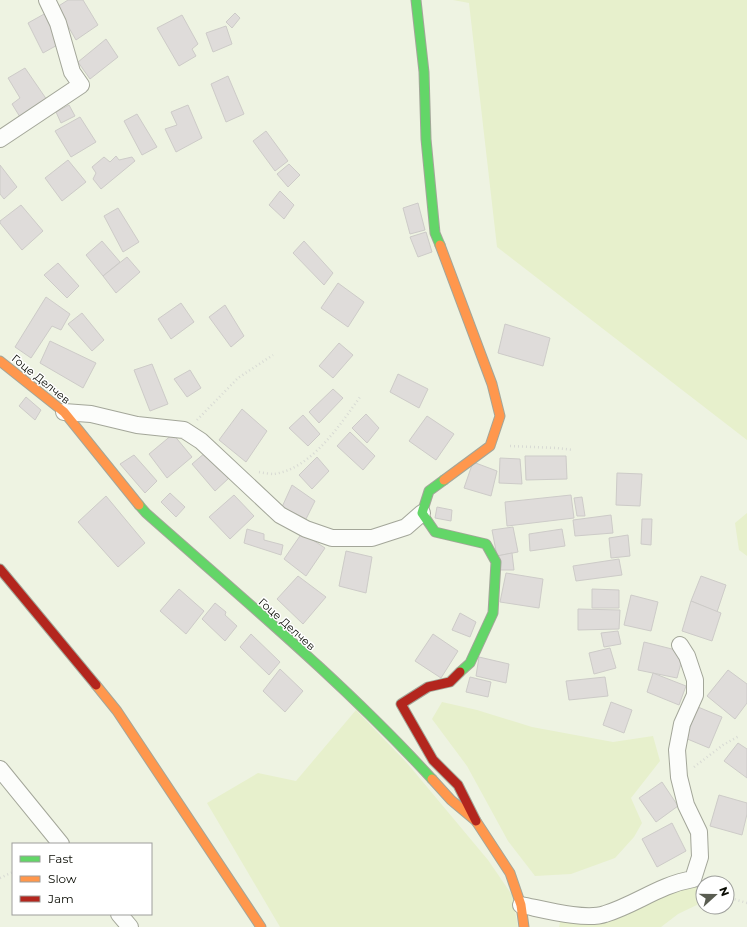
<svg xmlns="http://www.w3.org/2000/svg" width="747" height="927" font-family="Montserrat,sans-serif">
  <rect width="100%" height="100%" fill="#eef3e2"/>
  <g fill="#e7f0cc">
    <path d="M453,0H747V440L497,247L469,3Z"/>
    <path d="M747,513V556L739,550L735,523Z"/>
    <path d="M442,702L477,710L532,727L613,742L653,736L660,761L631,798L642,823L634,837L615,858L571,874L535,876L508,841L467,766L432,719Z"/>
    <path d="M356,710L407,763L488,860L512,895L518,927H280L207,803L258,773L296,781Z"/>
    <path d="M700,886L703,892V902L678,914L661,927H559L563,908L591,914L662,891Z"/>
  </g>
  <g fill="#dfdcda" stroke="#cdcbc8">
    <path d="M68,0H83L98,25L76,40L57,7Z"/>
    <path d="M46,13L61,43L43,53L28,23Z"/>
    <path d="M235,13L240,18L232,28L226,22Z"/>
    <path d="M182,15L198,44L192,49L196,56L179,66L157,28Z"/>
    <path d="M226,26L232,44L213,52L206,33Z"/>
    <path d="M106,39L118,57L90,79L78,62Z"/>
    <path d="M25,68L47,100L20,117L12,104L20,98L8,78Z"/>
    <path d="M228,76L244,114L226,122L211,84Z"/>
    <path d="M69,105L75,116L61,123L56,112Z"/>
    <path d="M188,105L202,138L176,152L165,129L177,125L171,112Z"/>
    <path d="M137,114L157,147L142,155L124,121Z"/>
    <path d="M80,117L96,142L71,157L55,131Z"/>
    <path d="M266,131L288,161L275,171L253,141Z"/>
    <path d="M116,156L119,160L132,157L135,161L101,189L93,179L96,173L92,167L104,157L110,162Z"/>
    <path d="M68,160L86,182L62,201L45,178Z"/>
    <path d="M289,164L300,175L288,187L277,174Z"/>
    <path d="M0,165L17,187L4,199L0,194Z"/>
    <path d="M280,191L294,205L284,219L269,205Z"/>
    <path d="M418,203L425,230L410,234L403,208Z"/>
    <path d="M21,205L43,231L22,250L0,223V221Z"/>
    <path d="M118,208L139,242L123,252L104,216Z"/>
    <path d="M426,232L432,252L418,257L410,237Z"/>
    <path d="M102,241L120,262L103,276L86,255Z"/>
    <path d="M304,241L333,273L324,285L293,253Z"/>
    <path d="M127,257L140,272L116,293L103,276Z"/>
    <path d="M58,263L79,286L67,298L44,275Z"/>
    <path d="M338,283L364,302L348,327L321,308Z"/>
    <path d="M46,297L70,314L61,330L52,326L31,358L15,347Z"/>
    <path d="M181,303L194,322L171,339L158,319Z"/>
    <path d="M225,305L244,336L231,347L209,317Z"/>
    <path d="M82,313L104,340L92,351L68,324Z"/>
    <path d="M505,324L550,338L543,366L498,353Z"/>
    <path d="M50,341L96,363L83,388L40,363Z"/>
    <path d="M339,343L353,355L333,378L319,366Z"/>
    <path d="M152,364L168,404L150,411L134,370Z"/>
    <path d="M190,370L201,388L187,397L174,379Z"/>
    <path d="M398,374L428,389L419,408L390,392Z"/>
    <path d="M333,389L343,398L319,423L309,412Z"/>
    <path d="M26,397L41,410L35,420L19,406Z"/>
    <path d="M242,409L267,431L246,462L219,440Z"/>
    <path d="M366,414L379,428L367,443L352,428Z"/>
    <path d="M303,415L320,434L308,446L289,428Z"/>
    <path d="M427,416L454,434L436,460L409,441Z"/>
    <path d="M350,432L375,456L363,470L337,446Z"/>
    <path d="M173,434L192,457L167,478L149,454Z"/>
    <path d="M206,452L229,478L215,491L192,464Z"/>
    <path d="M134,455L157,481L145,493L120,464Z"/>
    <path d="M525,456H566L567,479L526,480Z"/>
    <path d="M317,457L329,471L312,489L299,475Z"/>
    <path d="M500,458L520,459L522,484L499,483Z"/>
    <path d="M473,462L497,471L491,496L464,488Z"/>
    <path d="M617,473L642,474L640,506L616,505Z"/>
    <path d="M292,485L315,501L306,519L282,507Z"/>
    <path d="M170,493L185,507L176,517L161,502Z"/>
    <path d="M234,495L254,516L230,539L209,517Z"/>
    <path d="M571,495L574,518L507,526L505,502Z"/>
    <path d="M106,496L145,543L118,567L78,522Z"/>
    <path d="M582,497L585,516H577L574,498Z"/>
    <path d="M437,507L452,510L451,521L435,518Z"/>
    <path d="M611,515L613,533L575,536L573,520Z"/>
    <path d="M642,519H652L651,545L641,544Z"/>
    <path d="M513,527L518,552L497,556L492,530Z"/>
    <path d="M247,529L264,534V540L283,545L281,555L244,543Z"/>
    <path d="M562,529L565,546L530,551L529,534Z"/>
    <path d="M302,533L325,548L306,576L284,559Z"/>
    <path d="M628,535L630,556L611,558L609,538Z"/>
    <path d="M346,551L372,557L366,593L339,586Z"/>
    <path d="M512,553L514,570H497V556Z"/>
    <path d="M619,559L622,575L576,581L573,566Z"/>
    <path d="M506,573L543,579L539,608L500,602Z"/>
    <path d="M298,576L326,597L303,624L277,599Z"/>
    <path d="M701,576L726,585L717,612L691,601Z"/>
    <path d="M179,589L204,611L186,634L160,611Z"/>
    <path d="M592,589L619,590V608H592Z"/>
    <path d="M631,595L658,602L651,631L624,625Z"/>
    <path d="M691,601L721,613L712,641L682,631Z"/>
    <path d="M215,603L226,612L225,615L237,626L225,641L202,619Z"/>
    <path d="M578,609L620,610L619,629L578,630Z"/>
    <path d="M460,613L476,622L470,637L452,630Z"/>
    <path d="M618,631L621,644L604,647L601,633Z"/>
    <path d="M251,634L280,662L269,675L240,647Z"/>
    <path d="M433,634L458,651L441,678L415,661Z"/>
    <path d="M644,642L684,652L677,678L638,670Z"/>
    <path d="M610,648L616,668L594,674L589,653Z"/>
    <path d="M479,657L509,664L506,683L476,676Z"/>
    <path d="M280,669L303,691L285,712L263,691Z"/>
    <path d="M728,670L747,684V703L735,719L707,696Z"/>
    <path d="M653,673L686,686L679,705L647,692Z"/>
    <path d="M470,677L491,682L488,697L466,692Z"/>
    <path d="M605,677L608,696L569,700L566,681Z"/>
    <path d="M611,702L632,710L624,733L603,725Z"/>
    <path d="M698,707L722,717L709,748L685,738Z"/>
    <path d="M738,743L747,749V778L724,761Z"/>
    <path d="M662,782L678,806L656,822L639,798Z"/>
    <path d="M719,795L747,803V814L742,835L710,826Z"/>
    <path d="M672,823L686,851L657,867L642,839Z"/>
  </g>
  <g fill="none" stroke-linecap="round" stroke-linejoin="round">
    <g stroke="#a3a699" stroke-width="18">
      <g id="street">
        <path d="M0,139L81,85L72,72L58,23L47,0"/>
        <path d="M64,412L91,414L137,425L184,430L201,441L280,515L306,529L332,538H372L406,527L422,513"/>
        <path d="M0,769L61,844"/>
        <path d="M521,905C542,909 585,921 605,914C637,904 659,885 693,879L700,857L699,832L686,805L679,777L677,750L682,724L695,695V680L687,656L680,645"/>
        <path d="M119,914L130,927"/>
      </g>
    </g>
    <g stroke="#a3a699" stroke-width="11">
      <g id="fast">
        <path d="M416,0L424,72L426,139L435,233L440,245"/>
        <path d="M444,480L429,491L422,513L435,532L486,544L496,562L493,613L470,663L460,672"/>
        <path d="M139,505L146,513C243,599 344,683 432,779"/>
      </g>
    </g>
    <g stroke="#a3a699" stroke-width="11">
      <g id="slow">
        <path d="M440,245L492,384L500,416L490,446L444,480"/>
        <path d="M0,361L64,412L139,505"/>
        <path d="M96,685L117,711L261,927"/>
        <path d="M432,779L451,800L476,821L510,873L521,905L524,927"/>
      </g>
    </g>
    <g stroke="#a3a699" stroke-width="11">
      <g id="jam">
        <path d="M0,569L96,685"/>
        <path d="M460,672L450,682L428,687L401,704L433,760L458,785L476,821"/>
      </g>
    </g>
    <g stroke="#d8dad4" stroke-width="2.5" stroke-dasharray="1 3" stroke-linecap="butt">
      <path d="M197,420L238,378L273,355"/>
      <path d="M510,446L557,448L573,450"/>
      <path d="M259,472C264,473 270,474 274,474C311,469 340,425 360,397"/>
      <path d="M694,767L723,745L739,736"/>
      <path d="M0,878L13,872"/>
      <path d="M727,897L747,903"/>
    </g>
    <use href="#street" stroke="#fcfdfb" stroke-width="16"/>
    <use href="#fast" stroke="#63d668" stroke-width="9"/>
    <use href="#slow" stroke="#ff974d" stroke-width="9"/>
    <use href="#jam" stroke="#b3261e" stroke-width="9"/>
  </g>
  <g text-anchor="middle" dominant-baseline="central" stroke-width="3" stroke-linejoin="round" paint-order="stroke">
    <g font-size="11" fill="#0a0c04" stroke="#fff">
      <text transform="translate(41 379) rotate(39)">Гоце Делчев</text>
      <text transform="translate(287 624) rotate(42)">Гоце Делчев</text>
    </g>
  </g>
  <rect x="12" y="843" width="140" height="72" fill="#ffffff" stroke="#9d9e9b"/>
  <rect x="20" y="856" width="20" height="6" fill="#63d668" stroke="#9d9e9b"/>
  <text x="48" y="863" font-size="12" fill="#0a0c04">Fast</text>
  <rect x="20" y="876" width="20" height="6" fill="#ff974d" stroke="#9d9e9b"/>
  <text x="48" y="883" font-size="12" fill="#0a0c04">Slow</text>
  <rect x="20" y="896" width="20" height="6" fill="#b3261e" stroke="#9d9e9b"/>
  <text x="48" y="903" font-size="12" fill="#0a0c04">Jam</text>
  <g transform="translate(715 895) rotate(69)"><circle r="19" fill="#ffffff" stroke="#9d9e9b"/>
  <path d="M0-3L7 15L0 10L-7 15Z" fill="#5a5d52"/>
  <text y="-6" font-size="11" font-weight="bold" text-anchor="middle" fill="#0a0c04">N</text>
  </g>
</svg>
